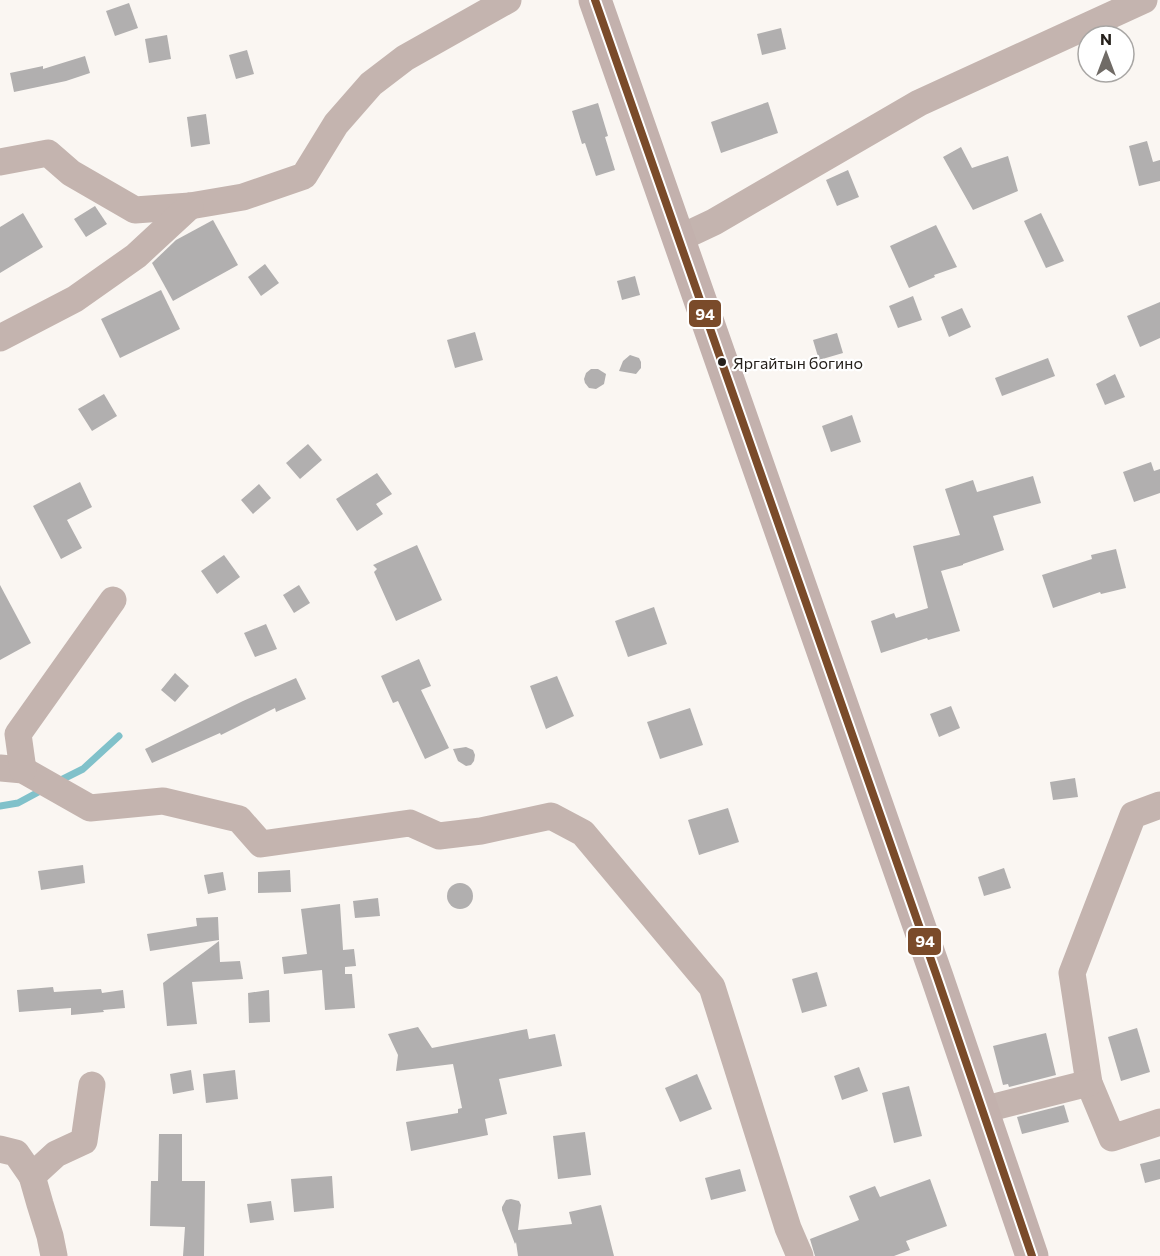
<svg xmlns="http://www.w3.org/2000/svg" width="1160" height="1256" font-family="Commissioner,sans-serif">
  <rect width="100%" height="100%" fill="#faf6f2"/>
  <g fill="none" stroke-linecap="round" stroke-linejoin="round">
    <g stroke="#80c1ca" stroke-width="7">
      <path d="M57,782L83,769L119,736"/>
      <path d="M0,806L18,803L44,789"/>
    </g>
  </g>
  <g fill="#b1afaf">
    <path d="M129,3L138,28L115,36L106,11Z"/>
    <path d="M781,28L786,49L762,55L757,34Z"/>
    <path d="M167,35L171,59L149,63L145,39Z"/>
    <path d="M247,50L254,74L236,79L229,55Z"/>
    <path d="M85,56L90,73L66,81L14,92L10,73L43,66V69Z"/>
    <path d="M768,102L778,133L721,153L711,122Z"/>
    <path d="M598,103L608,136L605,137L615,170L596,176L585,143L582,144L572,111Z"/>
    <path d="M206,114L210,144L191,147L187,117Z"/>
    <path d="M1147,141L1153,162L1160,160V181L1139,186L1129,146Z"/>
    <path d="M961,147L972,168L1008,156L1018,191L973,210L943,157Z"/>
    <path d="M848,170L859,197L837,206L826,180Z"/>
    <path d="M95,206L107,224L86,237L74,219Z"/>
    <path d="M23,213L43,247L0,273V227Z"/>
    <path d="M1041,213L1064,261L1046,268L1024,221Z"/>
    <path d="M213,220L238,265L173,301L152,263L176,240Z"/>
    <path d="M936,225L957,267L934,275L935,277L909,288L890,246Z"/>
    <path d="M265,264L279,283L261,296L248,277Z"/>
    <path d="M635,276L640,295L622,300L617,281Z"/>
    <path d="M161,290L180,329L120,358L101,319Z"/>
    <path d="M913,296L922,320L898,328L889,306Z"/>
    <path d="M1160,302V338L1140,347L1127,316Z"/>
    <path d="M962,308L971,327L949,337L941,317Z"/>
    <path d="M475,332L483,360L455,368L447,340Z"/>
    <path d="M837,333L843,353L819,360L813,340Z"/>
    <path d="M630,355L639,358L641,362V368L636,374L619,371L623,361Z"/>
    <path d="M1048,358L1055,376L1002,396L995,378Z"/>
    <path d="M591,369H598L606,374L604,384L596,389L589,388L585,383L584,379L586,373Z"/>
    <path d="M1115,374L1125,397L1105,405L1096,384Z"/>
    <path d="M104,394L117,416L92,431L78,409Z"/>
    <path d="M852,415L861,442L831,452L822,426Z"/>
    <path d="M308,444L322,460L300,479L286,463Z"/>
    <path d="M1151,462L1154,471L1160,469V493L1134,502L1123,472Z"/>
    <path d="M377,473L392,494L376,504L383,514L357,531L336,499Z"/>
    <path d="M1033,476L1041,503L993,516L1004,550L963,564V565L941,571L960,631L928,640L927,638L881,653L871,621L894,613L896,618L928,608L913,546L960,535L945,489L973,480L977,492Z"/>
    <path d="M80,482L92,507L67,520L82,548L61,559L33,506Z"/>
    <path d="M259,484L271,498L253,514L241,500Z"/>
    <path d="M417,545L442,600L396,621L374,572L377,569L373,565Z"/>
    <path d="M1116,549L1126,588L1101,594L1100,592L1053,608L1042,575L1092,559L1091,555Z"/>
    <path d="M224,555L240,577L217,594L201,571Z"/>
    <path d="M0,585L31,643L0,660Z"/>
    <path d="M299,585L310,603L294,613L283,595Z"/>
    <path d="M654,607L667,644L628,657L615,621Z"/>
    <path d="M266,624L277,649L255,657L244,633Z"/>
    <path d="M419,659L431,686L421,690L449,748L425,759L398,701L393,703L381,676Z"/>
    <path d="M175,673L189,686L175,702L161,690Z"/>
    <path d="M557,676L574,716L546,729L530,686Z"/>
    <path d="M296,678L306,699L276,712L275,708L221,735L220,733L152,763L145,749L243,701Z"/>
    <path d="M951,706L960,728L939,737L930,714Z"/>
    <path d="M690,708L703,745L660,759L647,722Z"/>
    <path d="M466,747L473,750L475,755L474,761L471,765L466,766L458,761L453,749Z"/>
    <path d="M1075,778L1078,797L1053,800L1050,782Z"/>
    <path d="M728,808L739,842L699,855L688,820Z"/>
    <path d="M83,865L85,883L41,890L38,871Z"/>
    <path d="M1004,868L1011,888L984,896L978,877Z"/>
    <path d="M290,870L291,892L258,893V872Z"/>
    <path d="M223,872L226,890L208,894L204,875Z"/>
    <circle cx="460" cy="896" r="13"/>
    <path d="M378,898L380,916L355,918L353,901Z"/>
    <path d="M340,904L343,950L354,949L356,966L345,967V974H352L355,1008L325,1010L322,970L284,974L282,957L307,954L301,909Z"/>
    <path d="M218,917L219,940L150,951L147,934L197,926L196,918Z"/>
    <path d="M219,941L220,962L240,961L243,979L192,982L197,1024L167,1026L163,983Z"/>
    <path d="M817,972L827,1006L802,1013L792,979Z"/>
    <path d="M53,987L54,992L101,989L102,993L123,990L125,1008L103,1010L104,1012L71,1015V1008L19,1012L17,990Z"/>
    <path d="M269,990L270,1022L249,1023L248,993Z"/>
    <path d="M418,1027L432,1048L527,1029L529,1039L555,1034L562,1066L499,1079L507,1114L485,1119L488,1135L411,1151L406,1122L458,1113V1109L462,1108L453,1064L396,1071L398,1055L388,1034Z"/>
    <path d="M1137,1028L1150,1072L1121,1081L1108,1037Z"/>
    <path d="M1046,1033L1056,1075L1009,1087L1008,1084L1003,1085L993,1046Z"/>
    <path d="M859,1067L868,1091L842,1100L834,1076Z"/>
    <path d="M191,1070L194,1090L173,1094L170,1074Z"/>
    <path d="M235,1070L238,1099L206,1103L203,1074Z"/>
    <path d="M697,1074L712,1109L680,1122L665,1088Z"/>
    <path d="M909,1086L922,1136L894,1143L882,1093Z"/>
    <path d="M1064,1105L1069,1122L1022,1134L1017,1117Z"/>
    <path d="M585,1132L591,1175L558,1179L553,1136Z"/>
    <path d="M159,1134H182V1181H205L204,1256H183L185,1227L150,1226L151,1181H158Z"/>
    <path d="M1160,1159V1179L1145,1183L1140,1164Z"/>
    <path d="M740,1169L746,1191L711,1200L705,1178Z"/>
    <path d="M332,1176L334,1208L294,1212L291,1179Z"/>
    <path d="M930,1179L947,1226L906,1241L910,1250L894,1256H815L810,1239L859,1220L849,1196L875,1186L880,1197Z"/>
    <path d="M511,1199L519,1201L521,1205L518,1230L572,1224L569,1212L601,1205L614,1256H518L516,1242L515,1244L502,1210V1207L506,1200Z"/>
    <path d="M271,1201L274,1220L250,1223L247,1204Z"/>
  </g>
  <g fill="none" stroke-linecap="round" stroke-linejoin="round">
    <g stroke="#c4b4af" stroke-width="27">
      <path d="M0,162L48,153L71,173L135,210L190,206L243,197L304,176L336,124L371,84L405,58L508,0"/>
      <path d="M678,239L714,222L919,103L1144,0"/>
      <path d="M0,338L75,299L136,256L190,206"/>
      <path d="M0,768L23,770L90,808L163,801L239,819L261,844L410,823L439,836L481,831L551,816L583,833L712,987L788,1228L800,1256"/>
      <path d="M23,770L18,734L113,600"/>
      <path d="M1160,805L1133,815L1072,973L1089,1083L1112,1138L1160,1122"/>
      <path d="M982,1110L1089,1083"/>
      <path d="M0,1149L16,1153L32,1176L40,1204L50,1236L54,1256"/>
      <path d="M32,1176L56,1154L84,1141L92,1085"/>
    </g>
    <path stroke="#c3b1ad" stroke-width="33" d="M595,0L937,977L1032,1256"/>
    <g stroke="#fff" stroke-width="12">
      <path id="bus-1" d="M595,0L937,977L1032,1256"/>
    </g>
    <use href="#bus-1" stroke="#7a4b2a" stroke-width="8"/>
  </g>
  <circle fill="#25201b" stroke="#fff" stroke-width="2" cx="722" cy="362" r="5"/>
  <g text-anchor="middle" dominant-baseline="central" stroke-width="4.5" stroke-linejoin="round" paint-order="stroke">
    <g font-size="16" fill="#25201b" stroke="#fff" text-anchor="start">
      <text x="733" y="362">Яргайтын богино</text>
    </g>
  </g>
  <g stroke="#fff" stroke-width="2">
    <rect x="688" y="299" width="34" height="29" rx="6" fill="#7a4b2a"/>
    <rect x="907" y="927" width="35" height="29" rx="6" fill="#7a4b2a"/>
  </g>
  <g font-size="16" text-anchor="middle" font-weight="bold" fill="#fff">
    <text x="705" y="320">94</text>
    <text x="925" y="947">94</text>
  </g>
  <g transform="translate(1106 54)"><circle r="28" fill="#ffffff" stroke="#a8a6a4" stroke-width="1.5"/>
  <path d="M0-4.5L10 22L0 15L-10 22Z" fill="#706b66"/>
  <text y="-9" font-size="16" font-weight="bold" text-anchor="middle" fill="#25201b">N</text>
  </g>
</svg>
